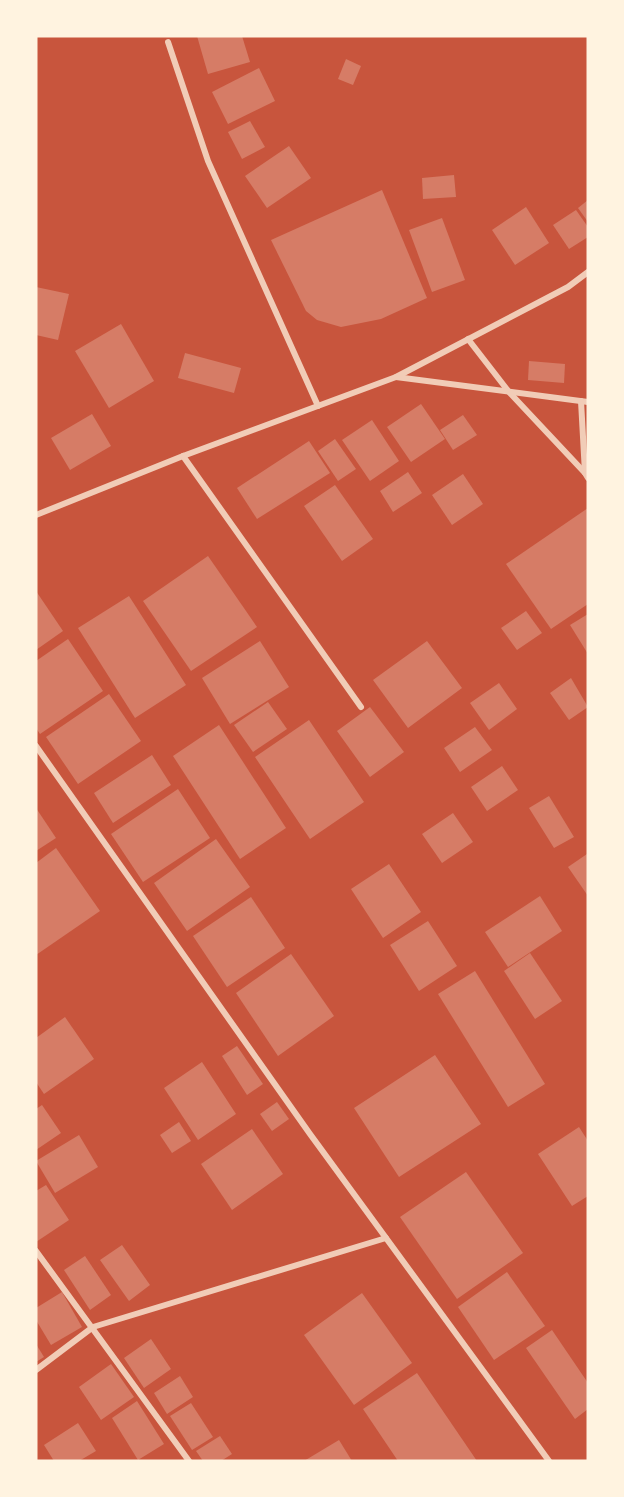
<svg xmlns="http://www.w3.org/2000/svg" width="624" height="1497" font-family="'Sofia Sans Condensed',sans-serif">
  <rect width="100%" height="100%" fill="#c8553d"/>
  <g fill="#d67c66">
    <path d="M197,36H242L250,62L208,74Z"/>
    <path d="M346,59L361,66L353,85L338,79Z"/>
    <path d="M259,68L275,101L228,124L212,92Z"/>
    <path d="M250,121L265,147L242,159L228,132Z"/>
    <path d="M289,146L311,178L267,208L245,176Z"/>
    <path d="M454,175L456,197L423,199L422,178Z"/>
    <path d="M382,190L427,298L381,319L341,327L317,320L306,311L271,240Z"/>
    <path d="M588,200V222L578,208Z"/>
    <path d="M526,207L549,243L515,265L492,230Z"/>
    <path d="M576,210L588,227V237L569,249L553,225Z"/>
    <path d="M442,218L465,280L432,292L409,230Z"/>
    <path d="M36,287L69,294L58,340L36,335Z"/>
    <path d="M121,324L154,381L109,408L75,351Z"/>
    <path d="M185,353L241,368L234,393L178,378Z"/>
    <path d="M529,361L565,364L564,383L528,380Z"/>
    <path d="M421,404L445,439L411,462L387,427Z"/>
    <path d="M92,414L111,446L70,470L51,438Z"/>
    <path d="M463,415L477,435L453,450L440,430Z"/>
    <path d="M372,420L399,461L370,481L342,440Z"/>
    <path d="M335,439L356,469L338,481L318,451Z"/>
    <path d="M309,441L330,473L257,519L237,488Z"/>
    <path d="M408,472L422,493L393,512L380,491Z"/>
    <path d="M463,474L483,504L452,525L432,495Z"/>
    <path d="M335,485L373,539L342,561L304,506Z"/>
    <path d="M588,508V604L551,629L506,564Z"/>
    <path d="M208,556L257,627L191,671L143,601Z"/>
    <path d="M36,591L63,631L36,650Z"/>
    <path d="M129,596L186,685L135,718L78,628Z"/>
    <path d="M526,611L542,633L517,650L501,628Z"/>
    <path d="M588,614V654L570,625Z"/>
    <path d="M68,639L103,691L40,734L36,728V661Z"/>
    <path d="M260,641L289,687L230,724L202,678Z"/>
    <path d="M427,641L462,688L408,728L373,680Z"/>
    <path d="M571,678L588,707L569,720L550,693Z"/>
    <path d="M499,683L517,709L489,730L470,703Z"/>
    <path d="M109,694L141,741L78,784L46,737Z"/>
    <path d="M268,702L287,729L253,752L234,725Z"/>
    <path d="M370,707L404,752L370,777L337,731Z"/>
    <path d="M309,720L364,802L310,839L255,757Z"/>
    <path d="M219,725L286,828L240,859L173,756Z"/>
    <path d="M475,727L492,750L460,772L444,748Z"/>
    <path d="M152,755L171,785L113,823L94,793Z"/>
    <path d="M502,766L518,790L487,811L471,787Z"/>
    <path d="M178,789L210,838L143,882L111,834Z"/>
    <path d="M549,796L574,837L554,848L529,808Z"/>
    <path d="M36,808L56,838L36,851Z"/>
    <path d="M453,813L473,842L442,863L422,834Z"/>
    <path d="M216,839L250,887L187,931L154,883Z"/>
    <path d="M56,848L100,911L36,955V863Z"/>
    <path d="M587,854L588,855V896L568,867Z"/>
    <path d="M389,864L421,912L383,938L351,889Z"/>
    <path d="M540,896L562,931L508,967L485,932Z"/>
    <path d="M251,897L285,948L227,987L193,936Z"/>
    <path d="M428,921L457,966L419,991L390,945Z"/>
    <path d="M530,953L562,1001L535,1019L504,971Z"/>
    <path d="M291,954L334,1016L278,1056L236,993Z"/>
    <path d="M475,971L545,1084L508,1107L438,994Z"/>
    <path d="M65,1017L94,1059L44,1094L36,1082V1038Z"/>
    <path d="M237,1046L263,1084L247,1095L222,1056Z"/>
    <path d="M435,1055L481,1124L399,1177L354,1108Z"/>
    <path d="M202,1062L236,1114L198,1140L164,1088Z"/>
    <path d="M277,1102L289,1119L272,1131L260,1114Z"/>
    <path d="M42,1105L61,1133L36,1150V1109Z"/>
    <path d="M179,1122L191,1141L172,1153L160,1135Z"/>
    <path d="M579,1127L588,1141V1196L572,1206L538,1154Z"/>
    <path d="M252,1129L283,1174L232,1210L201,1164Z"/>
    <path d="M79,1135L98,1167L55,1193L36,1161Z"/>
    <path d="M466,1172L523,1253L457,1299L400,1217Z"/>
    <path d="M46,1185L69,1220L36,1242V1191Z"/>
    <path d="M122,1245L150,1285L129,1301L100,1260Z"/>
    <path d="M85,1256L111,1295L90,1310L64,1270Z"/>
    <path d="M507,1272L545,1326L494,1360L458,1307Z"/>
    <path d="M62,1292L82,1327L51,1345L36,1320V1308Z"/>
    <path d="M362,1293L412,1363L354,1405L304,1335Z"/>
    <path d="M552,1330L588,1383V1409L575,1419L526,1348Z"/>
    <path d="M151,1339L171,1369L144,1388L124,1358Z"/>
    <path d="M36,1344L44,1357L36,1362Z"/>
    <path d="M111,1364L134,1397L101,1420L79,1387Z"/>
    <path d="M417,1373L477,1461H398L363,1409Z"/>
    <path d="M180,1376L193,1397L167,1414L154,1393Z"/>
    <path d="M137,1401L164,1444L138,1460L112,1418Z"/>
    <path d="M191,1403L213,1437L192,1450L170,1416Z"/>
    <path d="M78,1423L96,1451L79,1461H54L44,1445Z"/>
    <path d="M220,1436L232,1454L221,1461H203L196,1451Z"/>
    <path d="M339,1440L352,1461H304Z"/>
  </g>
  <g fill="none" stroke-linecap="round" stroke-linejoin="round">
    <g stroke="#f1ccb7" stroke-width="6">
      <path d="M168,42L208,161L318,406"/>
      <path d="M468,339L509,392L585,473"/>
      <path d="M396,377L588,402"/>
      <path d="M581,401L585,473L588,478"/>
      <path d="M183,456L361,707"/>
      <path d="M36,515L183,456L396,377L568,287L588,272"/>
      <path d="M36,746L310,1134L549,1461"/>
      <path d="M36,1251L189,1461"/>
      <path d="M36,1370L93,1327L386,1238"/>
    </g>
  </g>
  <rect width="624" height="1497" fill="none" stroke="#fff3e0" stroke-width="75"/>
</svg>
